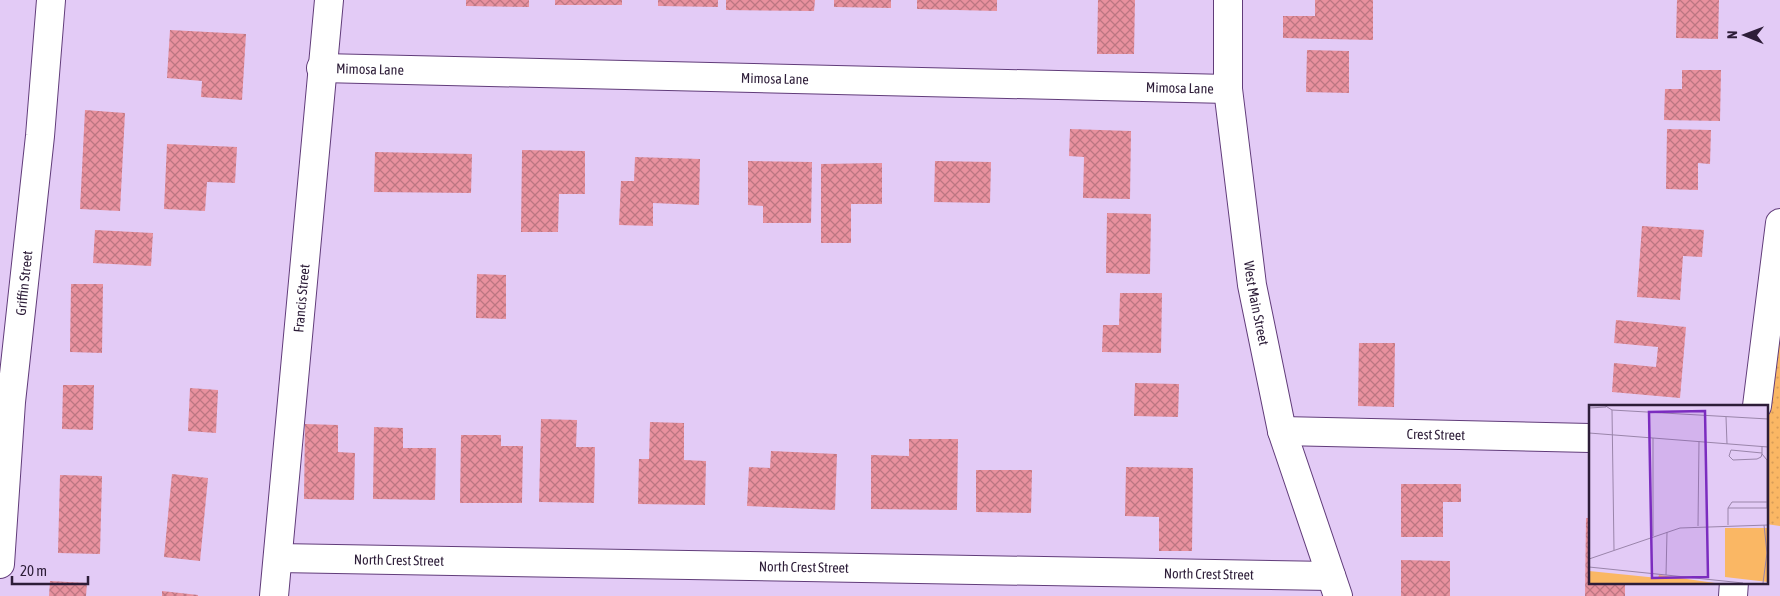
<svg xmlns="http://www.w3.org/2000/svg" width="1780" height="596" font-family="'Asap Condensed',sans-serif">
  <defs>
    <pattern id="grass-dots" width="8" height="8" patternUnits="userSpaceOnUse" patternTransform="scale(1.25)"><rect width="8" height="8" fill="#fab764"/><path d="M2 2h.1M6 6h.1" fill="none" stroke="#d79d58" stroke-width="1.8" stroke-linecap="round"/></pattern>
    <pattern id="building-cross-hatch" width="8" height="8" patternUnits="userSpaceOnUse" patternTransform="scale(1.25)"><rect width="8" height="8" fill="#e8919e"/><path d="M0 0l8 8M0 8l8-8" fill="none" stroke="#bc7682"/></pattern>
  </defs>
  <rect width="100%" height="100%" fill="#e3cbf6"/>
  <path fill="url(#grass-dots)" d="M1780,322V526L1766,524V434Z"/>
  <g fill="url(#building-cross-hatch)">
    <path d="M466,0H529V7L466,6Z"/>
    <rect x="555" y="0" width="67" height="5"/>
    <path d="M658,0H718V7L658,6Z"/>
    <path d="M726,0H815L814,11L726,10Z"/>
    <path d="M834,0H891V8L834,7Z"/>
    <path d="M917,0H997V11L917,9Z"/>
    <path d="M1098,0H1135L1134,54H1097Z"/>
    <path d="M1315,0H1373V40L1283,38V16H1315Z"/>
    <path d="M1677,0H1719L1718,39L1676,38Z"/>
    <path d="M170,30L246,34L242,100L201,97L202,81L167,78Z"/>
    <path d="M1307,50L1349,51V93L1306,92Z"/>
    <path d="M1682,70H1721L1720,121L1664,120L1665,89H1682Z"/>
    <path d="M85,110L125,113L120,211L80,209Z"/>
    <path d="M1070,129L1131,131L1130,199L1083,198L1084,157L1069,156Z"/>
    <path d="M1667,129L1711,130L1710,164L1698,163V190L1666,189Z"/>
    <path d="M167,144L237,147L235,183L207,182L205,211L164,209Z"/>
    <path d="M522,150L585,151V194H559L558,232H521Z"/>
    <path d="M375,152L472,154L471,193L374,192Z"/>
    <path d="M635,157L700,159L699,205L653,203V226L619,225L621,181H634Z"/>
    <path d="M748,161L812,162L811,223H763V206L748,205Z"/>
    <path d="M935,161L991,162L990,203L934,202Z"/>
    <path d="M882,163V204H851V243H821V164Z"/>
    <path d="M1107,213L1151,214L1150,274L1106,273Z"/>
    <path d="M1642,226L1704,230L1702,257L1683,256L1680,300L1637,297Z"/>
    <path d="M95,230L153,233L151,266L93,263Z"/>
    <path d="M477,274L506,275V319L476,318Z"/>
    <path d="M71,284H103L102,353L70,352Z"/>
    <path d="M1120,293H1162L1161,353L1102,352L1103,325H1119Z"/>
    <path d="M1616,320L1686,327L1680,398L1612,392L1614,363L1656,367L1658,347L1614,343Z"/>
    <path d="M1359,343H1395L1394,407L1358,406Z"/>
    <path d="M1135,383L1179,384L1178,417L1134,416Z"/>
    <path d="M63,385H94L93,430L62,429Z"/>
    <path d="M190,388L218,390L216,433L188,431Z"/>
    <path d="M541,419L577,420L576,447H595L594,503L539,502Z"/>
    <path d="M650,422L684,423V460L706,461L705,505L638,504L639,459H649Z"/>
    <path d="M305,424L338,425V452L355,453L354,500L304,499Z"/>
    <path d="M374,427L403,428V448H436L435,500L373,499Z"/>
    <path d="M461,435H501V446H523L522,503H460Z"/>
    <path d="M909,439H958L957,510L871,509V455L909,456Z"/>
    <path d="M771,451L837,454L835,510L747,506L749,467L770,468Z"/>
    <path d="M1126,467L1193,468L1192,551H1159V517L1125,516Z"/>
    <path d="M976,470H1032L1031,513L976,512Z"/>
    <path d="M172,474L208,478L200,561L164,557Z"/>
    <path d="M60,475L102,476L100,554L58,553Z"/>
    <path d="M1401,484H1461V502H1443V537H1401Z"/>
    <path d="M1586,518H1590V582H1625V596H1585Z"/>
    <path d="M1401,560L1450,561V596H1401Z"/>
    <path d="M50,581L87,583L86,596H49Z"/>
    <path d="M162,591L198,595V596H162Z"/>
  </g>
  <g fill="none" stroke-linecap="round" stroke-linejoin="round">
    <g stroke="#613c7a" stroke-width="30">
      <g id="minor">
        <path id="s1" d="M321,68L1228,89"/>
        <path d="M1757,406L1780,223"/>
        <path id="s2" d="M1282,431L1590,438"/>
        <path id="s3" d="M278,558L1331,576"/>
        <path id="s4" d="M0,564L11,402L40,136L51,0"/>
        <path id="s5" d="M274,596L329,0"/>
        <path d="M1733,596L1734,582"/>
      </g>
    </g>
    <g stroke="#613c7a" stroke-width="30">
      <g id="major">
        <path id="s6" d="M1228,0V89L1252,285L1282,431L1338,596"/>
      </g>
    </g>
    <use href="#minor" stroke="#fff" stroke-width="28"/>
    <use href="#major" stroke="#fff" stroke-width="28"/>
  </g>
  <g text-anchor="middle" dominant-baseline="central" stroke-width="4" stroke-linejoin="round" paint-order="stroke">
    <g font-size="14" fill="#2d1d38" stroke="#e3cbf6">
      <text stroke="none"><textPath href="#s1" startOffset="49">Mimosa Lane</textPath></text>
      <text stroke="none"><textPath href="#s1" startOffset="454">Mimosa Lane</textPath></text>
      <text stroke="none"><textPath href="#s1" startOffset="859">Mimosa Lane</textPath></text>
      <text stroke="none"><textPath href="#s4" startOffset="282">Griffin Street</textPath></text>
      <text stroke="none"><textPath href="#s5" startOffset="299">Francis Street</textPath></text>
      <text stroke="none"><textPath href="#s6" startOffset="305">West Main Street</textPath></text>
      <text stroke="none"><textPath href="#s2" startOffset="154">Crest Street</textPath></text>
      <text stroke="none"><textPath href="#s3" startOffset="121">North Crest Street</textPath></text>
      <text stroke="none"><textPath href="#s3" startOffset="526">North Crest Street</textPath></text>
      <text stroke="none"><textPath href="#s3" startOffset="931">North Crest Street</textPath></text>
    </g>
  </g>
  <g transform="translate(1589 405)">
    <rect width="179" height="179" fill="#e3cbf6"/>
    <path d="M0,166L69,173L70,170L126,178H0Z" fill="#fab764"/>
    <path d="M136,123H179V177L136,172Z" fill="#fab764"/>
    <path fill="none" stroke="#9a85aa" stroke-width="1" d="M15,0L23,5L179,14M0,3L17,2M23,5L25,145M137,12L138,39M0,28L179,42M64,33V131M173,48L142,45L140,51L144,55L168,54L172,52L173,49V41M173,49L178,55V103H139L143,97H178M139,103V120M109,121L110,36M0,154L91,123L179,120M0,162L154,178M77,170L78,127M174,178L178,148L175,120"/>
    <path fill="#7b2cbf" fill-opacity="0.15" stroke="#7b2cbf" stroke-width="2.5" d="M116,6L119,172L63,173L60,7Z"/>
    <rect width="179" height="179" fill="none" stroke="#2d1d38" stroke-width="2.5"/>
  </g>
  <g transform="translate(1745 35) rotate(271)" stroke="#e3cbf6" stroke-width="4" paint-order="stroke">
  <path d="M0-4L9 19L0 12L-9 19Z" fill="#2d1d38"/>
  <text y="-8" font-size="14" font-weight="bold" text-anchor="middle" fill="#2d1d38">N</text>
  </g>
  <path d="M12 576v8h76v-8" fill="none" stroke="#2d1d38" stroke-width="2.5"/>
  <text x="20" y="576" font-size="15" fill="#2d1d38" stroke="#e3cbf6" stroke-width="4" paint-order="stroke">20 m</text>
</svg>
